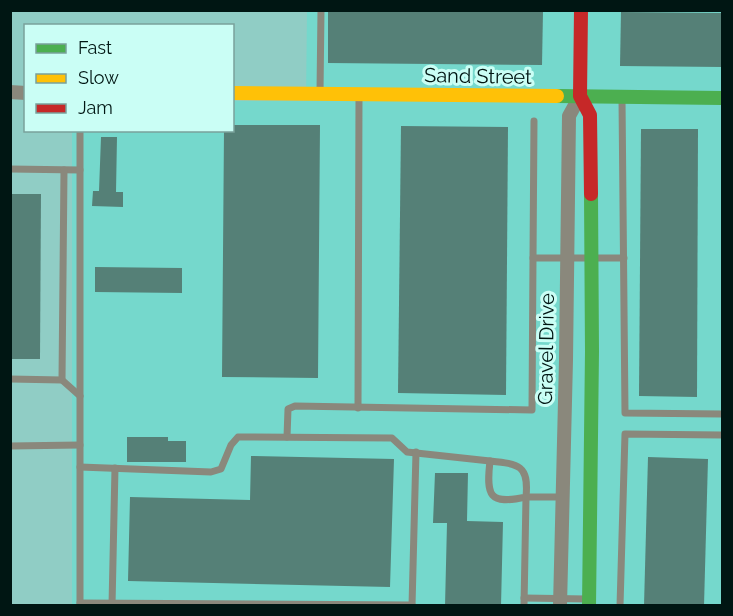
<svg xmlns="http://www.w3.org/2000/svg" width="733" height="616" font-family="Raleway,sans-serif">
  <rect width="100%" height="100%" fill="#90cdc5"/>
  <path fill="#75d8cc" d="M307,11H722V605L72,606V131L232,130L233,101H306Z"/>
  <g fill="#558077">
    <path d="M328,10L543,11L542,65L328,63Z"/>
    <path d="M621,12L722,13V67L620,66Z"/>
    <path d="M232,125H320L318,378L222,377L224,130H232Z"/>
    <path d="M401,126L508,127L506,395L398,393Z"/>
    <path d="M641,129H698L697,397L639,396Z"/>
    <path d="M101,137H117L116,192H123V207L92,206L93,191H99Z"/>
    <path d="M10,194H41L40,359H10Z"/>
    <path d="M95,267L182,268V293L95,292Z"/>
    <path d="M127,437H168V441H186V462H127Z"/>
    <path d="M251,456L394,459L390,587L128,581L130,497L250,500Z"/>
    <path d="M648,457L708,459L704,606H644Z"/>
    <path d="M435,473H468L467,521L503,522L501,606H445L447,523H433Z"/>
  </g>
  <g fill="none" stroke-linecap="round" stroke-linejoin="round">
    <g stroke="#8a887c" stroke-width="7">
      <path d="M320,92L321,10"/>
      <path d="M622,99L625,413L722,414"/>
      <path d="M80,130V606"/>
      <path d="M10,169L80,170"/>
      <path d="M533,258L534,121"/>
      <path d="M10,379L62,380L80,396"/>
      <path d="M62,380L64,170"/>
      <path d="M358,408L359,96"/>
      <path d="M287,437L288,409L295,406L532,410L533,258H624"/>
      <path d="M10,446L80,445"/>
      <path d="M490,461C519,464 529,465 526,497C489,505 486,496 490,461Z"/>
      <path d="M80,467L211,472L221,469L231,445L238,437L392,438L407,452L490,461"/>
      <path d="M524,598L587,599"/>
      <path d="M80,603L412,605"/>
      <path d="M112,606L115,468"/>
      <path d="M412,606L416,452"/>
      <path d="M524,606L526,497H563"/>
      <path d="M620,606L625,434L722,435"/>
    </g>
    <g stroke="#8a887c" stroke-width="14">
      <path d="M10,92L26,93"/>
      <path d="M560,606L566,360L569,116L580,96"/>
    </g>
    <g stroke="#4caf50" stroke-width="14">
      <path d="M557,96L722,98"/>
      <path d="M589,606L592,351L591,194"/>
    </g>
    <path stroke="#ffc107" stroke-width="14" d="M232,93L557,96"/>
    <path stroke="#c62828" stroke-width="14" d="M581,10L580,96L590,115L591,194"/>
  </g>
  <g text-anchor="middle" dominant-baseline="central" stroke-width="6" stroke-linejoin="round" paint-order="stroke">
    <g font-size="20" fill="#001613" stroke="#cafef5">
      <text transform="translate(478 76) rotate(1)">Sand Street</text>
      <text transform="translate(546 349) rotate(-89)">Gravel Drive</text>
    </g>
  </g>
  <rect width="733" height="616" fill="none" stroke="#001613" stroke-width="24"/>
  <rect x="24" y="24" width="210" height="108" fill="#cafef5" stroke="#79a19b" stroke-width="1.5"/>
  <rect x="36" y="44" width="30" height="9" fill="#4caf50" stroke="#79a19b" stroke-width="1.5"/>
  <text x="78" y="54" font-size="18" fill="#001613">Fast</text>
  <rect x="36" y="74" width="30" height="9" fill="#ffc107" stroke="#79a19b" stroke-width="1.5"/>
  <text x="78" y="84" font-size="18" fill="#001613">Slow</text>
  <rect x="36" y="104" width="30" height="9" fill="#c62828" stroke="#79a19b" stroke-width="1.5"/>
  <text x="78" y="114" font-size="18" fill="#001613">Jam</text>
</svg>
